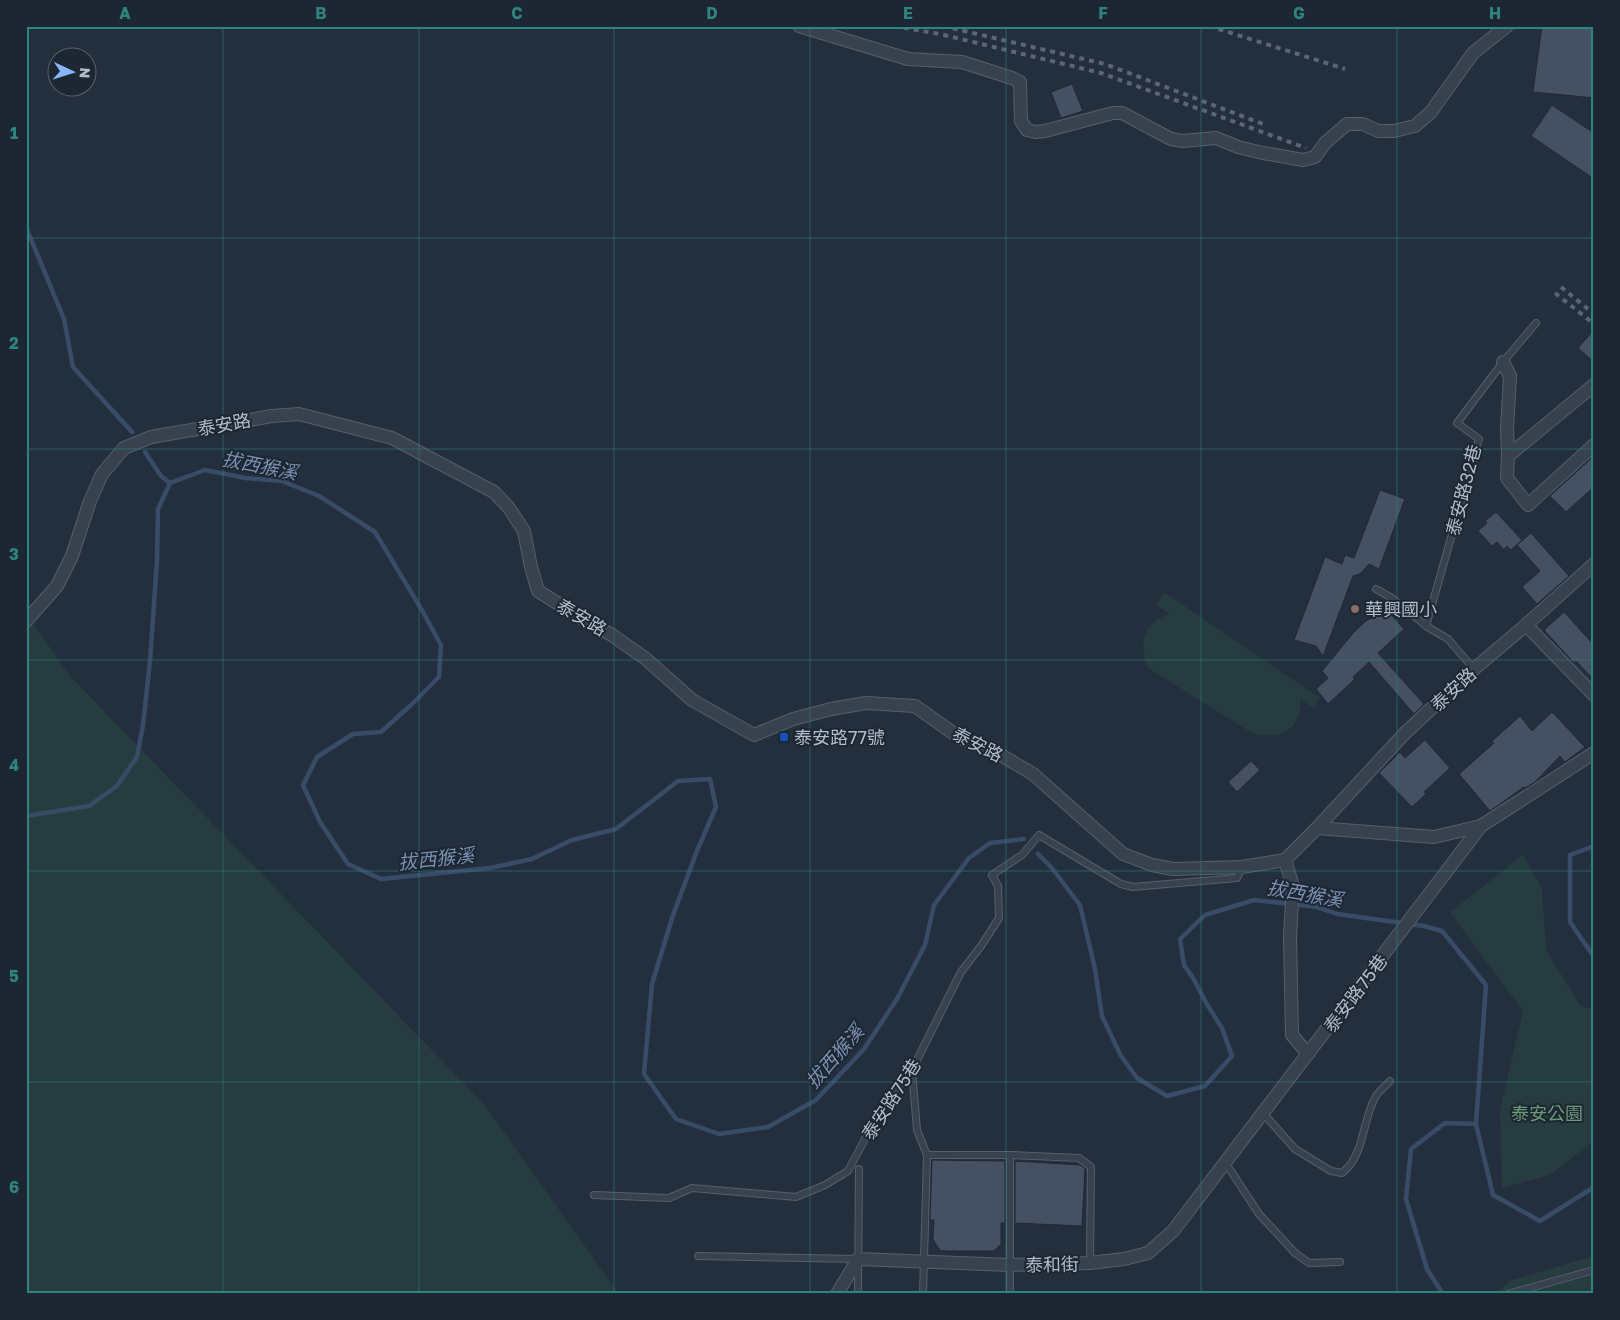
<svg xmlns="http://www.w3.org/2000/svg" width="1620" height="1320" font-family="'Golos Text','Noto Sans TC',sans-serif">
  <rect width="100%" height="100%" fill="#242f3e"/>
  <g fill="#263c3f">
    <path d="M1164,592L1320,698L1314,708L1300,699C1302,730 1279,741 1252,733L1148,668C1138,644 1144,621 1170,614L1156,605Z"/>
    <path d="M26,614L71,677L484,1104L619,1294H26Z"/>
    <path d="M1523,855L1542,889L1546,950L1581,1006L1594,1010V1141L1550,1175L1502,1188L1500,1110L1523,1011L1450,912Z"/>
    <path d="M1594,1256V1294H1497L1509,1281Z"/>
  </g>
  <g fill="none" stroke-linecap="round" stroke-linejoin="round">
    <g stroke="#394c67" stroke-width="4.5">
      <path d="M26,227L64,319L73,367L132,432"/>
      <path d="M145,452L161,476L170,483"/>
      <path d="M26,816L89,806L117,786L137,757L143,725L150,661L157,561L158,509L170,483L205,470L245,478L282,481L319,496L375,532L423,612L441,645L439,677L411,705L381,732L353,734L317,757L303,785L320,822L348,864L381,879L490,868L532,859L572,840L616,829L678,781L710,779L716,807L697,851L673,915L652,984L644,1074L676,1119L719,1134L768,1127L816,1100L864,1049L897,999L925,945L934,905L969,858L990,843L1024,839"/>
      <path d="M1594,846L1570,855V922L1594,957"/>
      <path d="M1038,854L1051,867L1080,905L1095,969L1102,1016L1121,1056L1137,1078L1167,1096L1205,1086L1232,1056L1222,1028L1208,1006L1193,978L1184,965L1180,939L1205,915L1254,900L1317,907L1337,914L1424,926L1442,931L1486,985L1476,1124L1493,1195L1540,1221L1594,1187"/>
      <path d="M1443,1294L1427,1269L1406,1199L1411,1149L1445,1123L1476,1124"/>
    </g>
  </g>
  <g fill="#455162" stroke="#1f2835">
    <path d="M1542,26H1594V98L1533,92Z"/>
    <path d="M1072,84L1083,111L1061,118L1051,92Z"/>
    <path d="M1552,105L1594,133V179L1531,136Z"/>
    <path d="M1594,330V362L1578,348Z"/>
    <path d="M1594,456V487L1566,512L1550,496Z"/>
    <path d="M1380,490L1405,499L1379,569L1369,564L1360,574L1353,576L1323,656L1316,646L1294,640L1325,557L1342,564L1345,555L1354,558Z"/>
    <path d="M1496,512L1522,540L1511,550L1507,546L1504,550L1497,542L1492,546L1478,531L1487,523L1485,521Z"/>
    <path d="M1531,533L1569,576L1537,604L1522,587L1540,571L1517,545Z"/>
    <path d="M1387,610L1404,629L1378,653L1424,704L1414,714L1369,662L1353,677L1355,679L1328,704L1316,689L1328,678L1322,671L1354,632L1366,621Z"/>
    <path d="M1564,612L1594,645V680L1576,661L1574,663L1544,630Z"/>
    <path d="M1552,712L1585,747L1565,762L1560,756L1535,782L1525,788L1524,787L1490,811L1459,774L1494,743L1492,741L1520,716L1532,731Z"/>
    <path d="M1425,740L1450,768L1424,792L1426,794L1412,807L1379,773L1400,752L1405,758Z"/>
    <path d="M1251,761L1260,770L1237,792L1228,782Z"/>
    <path d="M932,1160L1005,1161V1223H1001V1244L994,1251H941L937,1246L933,1239L934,1220H930Z"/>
    <path d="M1015,1161L1080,1165L1085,1168L1082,1226L1015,1223Z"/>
  </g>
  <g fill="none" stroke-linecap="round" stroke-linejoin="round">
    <g stroke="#565f6c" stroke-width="8">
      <g id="lane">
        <path d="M1376,589L1392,598L1426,626"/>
        <path d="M1474,669L1448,639L1426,626L1479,439L1457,423L1503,362L1536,323"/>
        <path d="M912,1070L917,1130L927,1155L923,1294"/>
        <path d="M1263,1113L1295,1149L1331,1171L1342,1173C1365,1156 1362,1119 1376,1096C1380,1090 1386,1086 1390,1081"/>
        <path d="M927,1155H1010L1079,1158L1091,1167L1090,1263"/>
        <path d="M1225,1162L1259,1214L1295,1253L1309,1263L1340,1262"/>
        <path d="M594,1195L669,1198L692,1188L796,1197L825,1185L848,1171L883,1105L912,1070L961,972L981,946L999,918L998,886L992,875L1022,855L1039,835L1121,884L1133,887L1237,878L1242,867"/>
        <path d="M698,1256L858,1259"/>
        <path d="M858,1294L859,1169"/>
        <path d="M1010,1294V1155"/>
        <path d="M1508,1294L1594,1270"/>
      </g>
    </g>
    <g stroke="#565f6c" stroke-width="14">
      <g id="street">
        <path d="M799,26L908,59L962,62L1012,78L1020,82L1021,121L1027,130L1036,132L1045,131L1113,113H1122L1171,139L1183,141L1216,138L1238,147L1263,153L1303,160L1315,157L1325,143L1347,124H1363L1378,131H1394L1415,126L1431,112L1473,53L1507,26"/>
        <path d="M1503,362L1510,376L1507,428L1508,456L1507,478L1528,505L1594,445"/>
        <path d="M1508,456L1594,385"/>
        <path d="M26,621L57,586L72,556L90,501L102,474L124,448L151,437L272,416L299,414L392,438L494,492L509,508L524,531L531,567L538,591L581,618L612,635L646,659L692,700L754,735L793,719L831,709L866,703L915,706L960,738L999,754L1033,774L1123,854L1152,865L1173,869L1242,867L1285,860L1317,828L1405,733L1474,669L1526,625L1594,564"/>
        <path d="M1526,625L1594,695"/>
        <path d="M1317,828L1434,837L1481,826"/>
        <path d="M1285,860L1293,886L1290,936L1292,1035L1308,1054"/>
        <path d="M837,1294L858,1259L1010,1265L1090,1263L1124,1259L1148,1253L1173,1231L1481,826L1594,753"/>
      </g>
    </g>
    <use href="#lane" stroke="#38414e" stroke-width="6"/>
    <use href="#street" stroke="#38414e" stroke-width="12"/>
    <g stroke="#5a6575" stroke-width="4" stroke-dasharray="5 5" stroke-linecap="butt">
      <path d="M894,26L940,34L1101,73L1306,148"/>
      <path d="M943,26L1105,64L1263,124"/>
      <path d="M1209,26L1345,69"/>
      <path d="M1561,287L1594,314"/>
      <path d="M1555,293L1594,324"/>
    </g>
  </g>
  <path fill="none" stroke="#308480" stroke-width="1" stroke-opacity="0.55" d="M223,26V1294M419,26V1294M614,26V1294M810,26V1294M1006,26V1294M1201,26V1294M1397,26V1294M26,238H1594M26,449H1594M26,660H1594M26,871H1594M26,1082H1594"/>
  <circle fill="#8d6e63" stroke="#1d2633" stroke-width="2" cx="1355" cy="609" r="5"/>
  <rect fill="#1a4fb4" stroke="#1d2633" stroke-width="2" x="779" y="732" width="10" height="10" rx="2.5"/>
  <g text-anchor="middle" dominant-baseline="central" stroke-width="4" stroke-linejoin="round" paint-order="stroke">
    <g font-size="18" fill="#b4bcc9" stroke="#1d2633">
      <text transform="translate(224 424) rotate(-10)">泰安路</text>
      <text transform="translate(1463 490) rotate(-76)">泰安路32巷</text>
      <text transform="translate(582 617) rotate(30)">泰安路</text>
      <text transform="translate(1453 689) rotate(-43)">泰安路</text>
      <text transform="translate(978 744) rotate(27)">泰安路</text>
      <text transform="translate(1355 993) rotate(-53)">泰安路75巷</text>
      <text transform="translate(891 1099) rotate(-57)">泰安路75巷</text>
      <text transform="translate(1052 1264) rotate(-1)">泰和街</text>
    </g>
    <g font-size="18" fill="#b4bcc9" stroke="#1d2633" text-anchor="start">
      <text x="1365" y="609">華興國小</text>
      <text x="794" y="737">泰安路77號</text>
    </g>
    <g font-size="18" fill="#6b9a76" stroke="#1d2633">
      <text x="1547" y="1113">泰安公園</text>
    </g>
    <g font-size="19" font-style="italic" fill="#7c92b1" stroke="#1d2633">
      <text transform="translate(260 465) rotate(11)">拔西猴溪</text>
      <text transform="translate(436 858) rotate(-6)">拔西猴溪</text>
      <text transform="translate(1305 893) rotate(10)">拔西猴溪</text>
      <text transform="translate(834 1056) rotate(-49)">拔西猴溪</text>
    </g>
  </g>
  <rect width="1620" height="1320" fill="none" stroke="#1d2633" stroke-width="55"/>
  <g transform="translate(72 72) rotate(94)"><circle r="24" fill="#1d2633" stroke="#59626f"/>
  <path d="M0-4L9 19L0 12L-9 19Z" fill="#8ab4f8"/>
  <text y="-8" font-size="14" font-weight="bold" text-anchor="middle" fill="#b4bcc9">N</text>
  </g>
  <rect x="28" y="28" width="1564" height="1264" fill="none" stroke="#308480" stroke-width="2"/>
  <g font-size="16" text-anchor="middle" font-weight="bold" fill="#308480">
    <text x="125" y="19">A</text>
    <text x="321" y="19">B</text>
    <text x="517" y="19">C</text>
    <text x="712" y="19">D</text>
    <text x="908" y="19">E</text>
    <text x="1103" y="19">F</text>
    <text x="1299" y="19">G</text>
    <text x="1495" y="19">H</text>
    <text x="14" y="139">1</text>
    <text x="14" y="349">2</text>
    <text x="14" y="560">3</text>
    <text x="14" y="771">4</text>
    <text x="14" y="982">5</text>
    <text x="14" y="1193">6</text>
  </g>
</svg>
